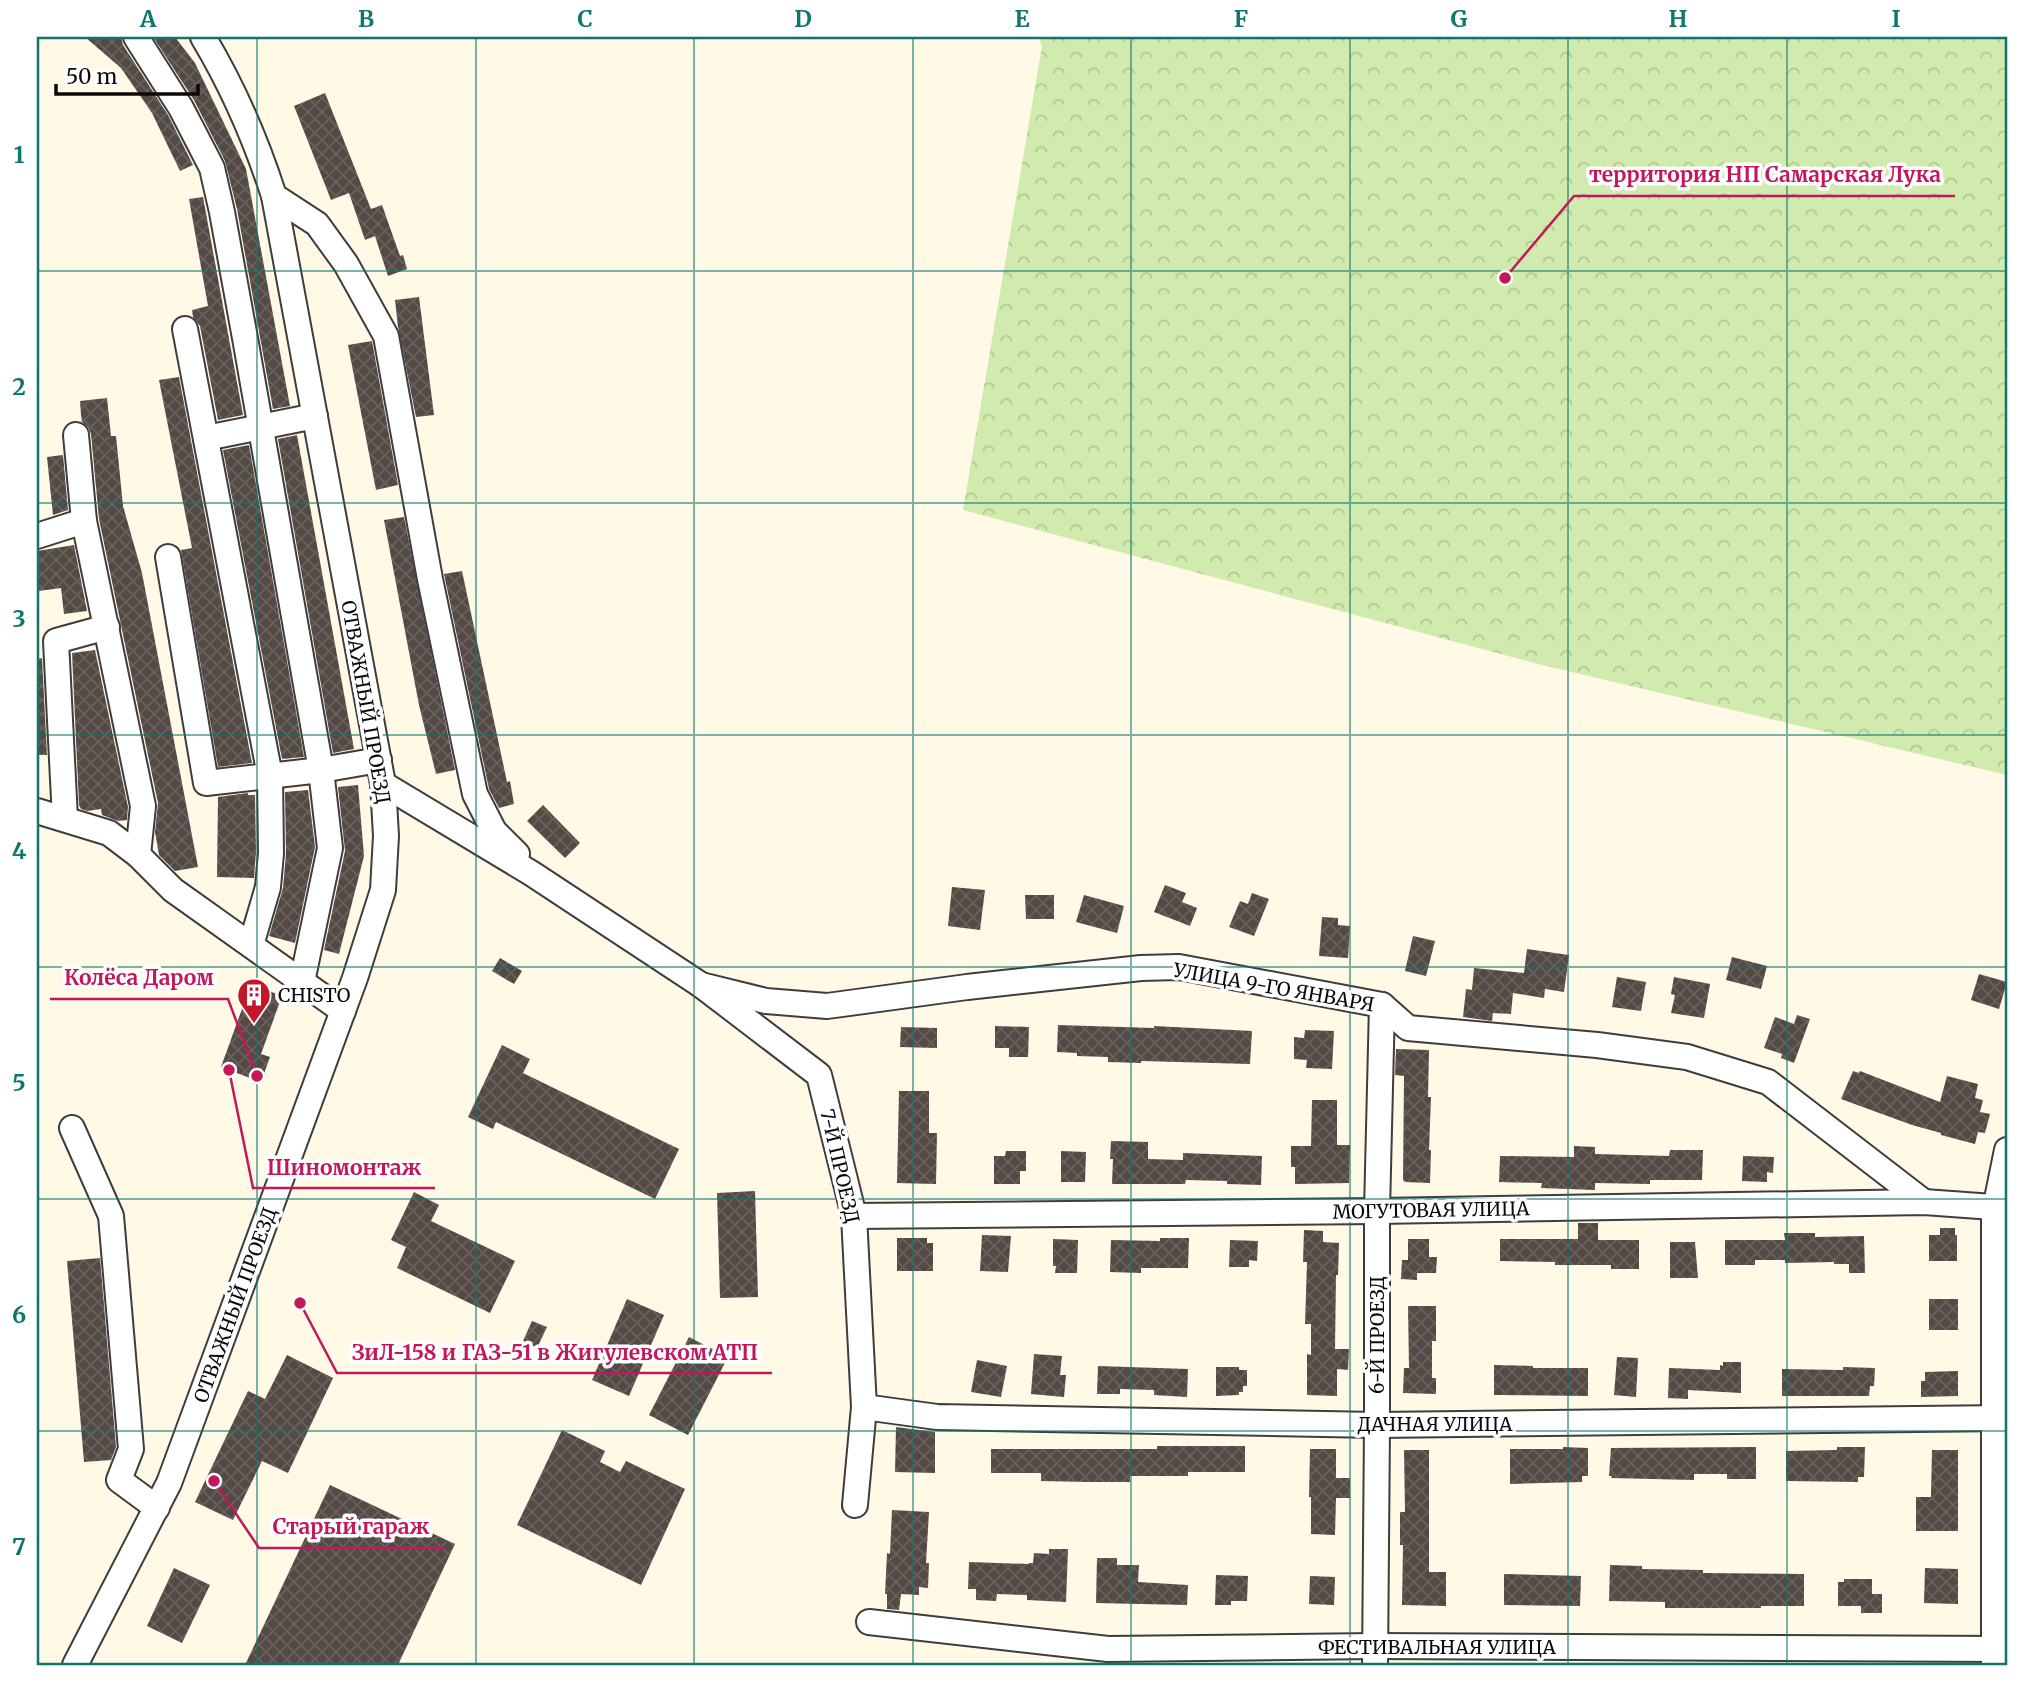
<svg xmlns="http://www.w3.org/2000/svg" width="2044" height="1702" font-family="Merriweather,serif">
  <defs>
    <pattern id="park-crowns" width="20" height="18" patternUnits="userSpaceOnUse" patternTransform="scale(1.75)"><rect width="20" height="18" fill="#d1ebae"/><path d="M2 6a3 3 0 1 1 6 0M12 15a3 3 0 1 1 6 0" fill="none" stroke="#b2c894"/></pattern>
    <pattern id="building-cross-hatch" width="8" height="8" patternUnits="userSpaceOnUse" patternTransform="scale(1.75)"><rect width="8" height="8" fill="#534a45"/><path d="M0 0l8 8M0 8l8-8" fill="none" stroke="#67605c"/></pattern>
  </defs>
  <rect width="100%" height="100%" fill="#fff9e6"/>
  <path fill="url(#park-crowns)" d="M1039,37H2007V775L1542,665L963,510L1042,46Z"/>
  <g fill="url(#building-cross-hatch)">
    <path d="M85,37H121L123,45L168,115L193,165L180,171L152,113L121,68Z"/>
    <path d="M153,37H175L195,63L246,169L290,406L273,409L237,209L225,161L194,100Z"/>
    <path d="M325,93L371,209L382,205L400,256L403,255L407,269L388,276L375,236L365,240L349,193L331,200L294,106Z"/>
    <path d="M203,197L243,415L218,420L200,326L193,317L192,310L208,306L189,199Z"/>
    <path d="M419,297L434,415L416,417L398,327L395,300Z"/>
    <path d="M372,341L398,485L376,490L348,345Z"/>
    <path d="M179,377L252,763L218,767L181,550L192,548L159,380Z"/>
    <path d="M107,398L111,436H116L123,506L142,573L198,867L175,871L159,855L155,832L158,803L99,519L91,434L88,427L82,422L81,415L80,401Z"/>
    <path d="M297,435L354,749L333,753L278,439Z"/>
    <path d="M249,445L304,757L282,759L223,450Z"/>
    <path d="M63,455L68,510L53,515L47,457Z"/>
    <path d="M404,517L455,770L436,774L419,705L384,520Z"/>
    <path d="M74,545L87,611L64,614L61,588L39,591L37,551Z"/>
    <path d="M462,571L507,782L510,781L514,804L499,808L489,789L444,574Z"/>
    <path d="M95,650L128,807L127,820L118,821L102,815L101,809L87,811L81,809L79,805L72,653Z"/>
    <path d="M42,658L47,755H37V659Z"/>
    <path d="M358,785L364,856L339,954L324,950L345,851L338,787Z"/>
    <path d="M308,790L315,847L295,943L269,936L283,888L286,853L285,792Z"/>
    <path d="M248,793V795H255L256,852L254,878L217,877L218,797Z"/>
    <path d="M543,805L580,843L565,858L527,821Z"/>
    <path d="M1165,885L1186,893L1182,902L1197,908L1190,926L1154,912Z"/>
    <path d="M952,887L985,890L980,930L948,926Z"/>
    <path d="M1252,893L1269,899L1254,936L1229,927L1240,901L1248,904Z"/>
    <path d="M1025,895H1054V919H1026Z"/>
    <path d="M1084,895L1124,906L1117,933L1076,922Z"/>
    <path d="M1322,917L1338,918V925L1350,926L1348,958L1319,956Z"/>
    <path d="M1413,936L1435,941L1426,976L1405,971Z"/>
    <path d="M1527,949L1569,955L1564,992L1545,989L1544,998L1513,993L1511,1014L1493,1013L1492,1021L1463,1017L1466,989L1472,990L1474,968L1524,973Z"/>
    <path d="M1732,957L1767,966L1761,989L1726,980Z"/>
    <path d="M500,958L522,971L514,984L492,971Z"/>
    <path d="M1979,974L2007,982L1999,1009L1971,1000Z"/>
    <path d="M1617,977L1646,982L1641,1011L1612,1007Z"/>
    <path d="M1674,977L1710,984L1704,1018L1671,1013L1675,995L1671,994Z"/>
    <path d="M251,984L282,996L261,1054L270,1057L261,1082L221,1067Z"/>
    <path d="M1797,1015L1810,1019L1794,1063L1781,1058L1782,1054L1764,1048L1775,1017L1794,1024Z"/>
    <path d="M1058,1025L1154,1028V1026L1252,1031L1250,1064L1141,1061V1063L1108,1062V1057L1077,1056V1053L1057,1052Z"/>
    <path d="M995,1026L1029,1027L1028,1057H1009V1048H995Z"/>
    <path d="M901,1027L937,1028V1048L900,1047Z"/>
    <path d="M1305,1030L1334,1031L1332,1069L1306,1068L1307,1060L1294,1059V1037L1304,1038Z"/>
    <path d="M502,1045L530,1059L523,1073L679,1149L655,1199L496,1122L493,1129L468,1117Z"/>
    <path d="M1396,1049L1429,1050L1428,1097H1431L1429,1150H1431L1430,1183L1405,1182L1403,1180L1404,1076L1395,1075Z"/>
    <path d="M1853,1071L1859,1073L1860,1071L1940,1102L1947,1076L1978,1084L1975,1098L1983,1100L1980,1112L1990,1114L1985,1133L1978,1132L1975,1144L1941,1135V1133L1912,1125L1841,1099Z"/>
    <path d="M899,1091H929V1133H937L936,1184L897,1183Z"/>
    <path d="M1312,1100H1337V1145H1350L1349,1183L1295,1184V1167H1291V1146H1311Z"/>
    <path d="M1111,1141L1148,1142V1159L1183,1160V1153L1262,1156L1261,1185L1227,1184V1181L1186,1180L1185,1184H1112L1113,1159H1110Z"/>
    <path d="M1574,1146L1595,1147V1154L1669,1156L1670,1150H1703L1702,1180H1650V1184L1595,1183V1190L1541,1188L1542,1183L1499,1182L1500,1156L1574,1157Z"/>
    <path d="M1006,1151H1026V1171H1020V1184H994V1156H1005Z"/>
    <path d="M1061,1151L1086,1152L1085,1182H1061Z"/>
    <path d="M1743,1156L1774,1157L1773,1173L1767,1172V1182L1742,1181Z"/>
    <path d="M755,1191L758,1297L720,1298L717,1193Z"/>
    <path d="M414,1192L439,1205L431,1221L515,1261L490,1313L397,1268L406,1247L391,1240Z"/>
    <path d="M1578,1223H1598V1240H1639V1269H1611V1265H1555V1262L1500,1261V1239H1578Z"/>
    <path d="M1940,1228H1955V1235H1957V1261H1929V1235H1940Z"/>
    <path d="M1304,1230L1323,1231V1242L1339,1243L1338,1275H1336L1335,1349H1349L1348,1370L1337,1369V1396L1307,1395V1354L1311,1355V1324H1305L1307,1262H1303Z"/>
    <path d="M1784,1233H1815V1237L1864,1236L1865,1273H1849V1264H1834V1262L1785,1263V1260H1755V1265H1725V1240H1785Z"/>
    <path d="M982,1235L1011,1236L1008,1272L980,1271Z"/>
    <path d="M897,1238H927V1243H933V1271H897Z"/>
    <path d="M1160,1238H1189L1188,1268H1141V1273L1110,1272L1111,1240L1160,1241Z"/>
    <path d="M1053,1239L1078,1240L1077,1273H1055L1056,1266H1053Z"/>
    <path d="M1408,1239H1429V1257H1437L1436,1273H1417V1280L1401,1279L1402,1260H1408Z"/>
    <path d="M1230,1240L1258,1241L1257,1261L1249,1260V1267H1229Z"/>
    <path d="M1670,1242H1695L1698,1278H1670Z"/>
    <path d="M100,1258L116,1447L111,1460L84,1462L67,1261Z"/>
    <path d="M627,1299L664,1315L629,1396L592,1380Z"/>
    <rect x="1929" y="1299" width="29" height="31"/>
    <path d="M1408,1306H1436V1341H1432V1378H1436V1394L1403,1393L1404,1368H1409Z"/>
    <path d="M532,1321L547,1327L537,1348L523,1341Z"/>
    <path d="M689,1337L728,1357L688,1435L649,1415Z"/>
    <path d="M1034,1354L1062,1356L1060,1375H1066L1064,1397L1031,1394Z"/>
    <path d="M287,1355L333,1378L288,1473L262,1461L233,1520L195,1502L248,1391L265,1399Z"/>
    <path d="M1617,1357L1638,1358L1636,1397L1614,1395Z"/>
    <path d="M977,1360L1007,1366L1001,1397L971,1392Z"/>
    <path d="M1723,1362H1741V1393L1688,1390V1399L1668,1398L1669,1368L1720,1370V1365L1723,1366Z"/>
    <path d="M1494,1365L1533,1366V1368H1588V1396L1494,1395Z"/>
    <path d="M1098,1366L1188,1369L1187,1397L1154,1395V1390L1120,1389V1394H1097Z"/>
    <path d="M1216,1367H1239V1370H1247V1386H1243V1392H1239V1395L1216,1396Z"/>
    <path d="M1843,1367L1875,1368L1874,1386H1870L1869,1396H1782V1369L1843,1370Z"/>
    <path d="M1958,1371V1396L1921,1397V1381H1925V1372Z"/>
    <path d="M896,1427L935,1432V1473L895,1472Z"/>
    <path d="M562,1430L605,1451L600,1462L620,1472L626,1461L685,1489L641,1585L517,1525Z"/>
    <path d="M1157,1446H1245V1472H1188V1476H1130V1482H1089L1041,1481V1473H991V1449H1157Z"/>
    <path d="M1563,1447L1588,1448V1476H1582V1482L1510,1484V1449H1563Z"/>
    <path d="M1756,1447V1479H1727V1474H1694V1480L1611,1478L1612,1476H1609L1611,1448Z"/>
    <path d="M1837,1447H1865L1864,1477H1858V1482L1786,1481V1451L1837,1450Z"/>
    <path d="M1310,1449H1336V1478H1350V1498H1336L1335,1535L1311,1534V1497H1309Z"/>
    <path d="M1404,1450H1429V1572H1446V1606L1402,1605L1403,1545H1400V1512H1405Z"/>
    <path d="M1932,1450H1958V1531H1916V1497H1931Z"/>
    <path d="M330,1485L455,1544L398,1665H245Z"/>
    <path d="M892,1510L929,1512L926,1563H929L928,1588L919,1587V1595L901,1594L899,1610L887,1609V1594H885L887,1553L890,1554Z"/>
    <path d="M1049,1549H1068L1066,1602L1027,1600V1595L997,1594L996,1601L976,1600V1589H968L969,1562L1029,1564V1563H1033L1034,1553L1049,1554Z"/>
    <path d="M1097,1558H1117V1565H1139L1138,1582L1188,1585L1187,1605L1096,1603Z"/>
    <path d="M1610,1565L1642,1566V1569L1703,1570V1573L1804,1574V1606H1761V1608H1665V1602L1609,1601Z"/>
    <path d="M174,1568L210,1585L182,1643L147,1626Z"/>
    <path d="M1925,1568L1958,1569V1604L1924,1603Z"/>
    <path d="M1504,1574L1581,1576L1580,1606L1504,1605Z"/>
    <path d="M1216,1575L1248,1576L1247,1601H1231V1605H1215Z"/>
    <path d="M1310,1576L1335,1577L1334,1605L1309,1604Z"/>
    <path d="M1844,1579H1872V1594H1882V1613H1861V1606H1838V1582H1844Z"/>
  </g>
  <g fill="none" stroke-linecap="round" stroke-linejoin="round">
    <g stroke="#3d3d3d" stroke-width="28">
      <g id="minor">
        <path d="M136,37L181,108L212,168L222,212L245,338L321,770L330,848L302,982"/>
        <path d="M274,196L317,224L346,264L386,336L430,579L475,794L494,831L517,854"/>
        <path d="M185,329L270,776L271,853L268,887L251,945"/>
        <path d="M76,435L84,521L143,806L138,855"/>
        <path d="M206,438L315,416"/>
        <path d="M37,536L84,521"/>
        <path d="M168,557L206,783L321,770L379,760"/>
        <path d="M383,784L531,873L701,985L819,1075L854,1216L864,1407L855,1505"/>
        <path d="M37,811L109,833L138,855L173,890L343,1011"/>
        <path d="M65,819L56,641L107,627"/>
        <path d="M701,985L766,1001L827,1006L967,987L1141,968L1179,967L1382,1005L1408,1028L1597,1045L1687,1057L1768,1082L1924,1202"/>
        <path d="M72,1128L111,1216L131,1449L119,1480L157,1508"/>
        <path d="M854,1216L1377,1211L1924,1202L2007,1208"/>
        <path d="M864,1407L937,1417L1377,1425L2007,1418"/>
        <path d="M869,1622L1108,1649L1375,1646L2007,1649"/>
        <path d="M75,1665L169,1483L355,978L383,890L386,836L383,784L274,196C256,140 233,87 203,37"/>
        <path d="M1375,1665L1377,1425V1211L1382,1005"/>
        <path d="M1994,1665V1207L1996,1204L2007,1150"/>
      </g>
    </g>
    <use href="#minor" stroke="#fff" stroke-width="24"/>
  </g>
  <path fill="none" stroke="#0f766e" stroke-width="2" stroke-opacity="0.55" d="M257,37V1665M476,37V1665M694,37V1665M913,37V1665M1131,37V1665M1350,37V1665M1568,37V1665M1787,37V1665M37,271H2007M37,503H2007M37,735H2007M37,967H2007M37,1199H2007M37,1431H2007"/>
  <defs>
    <g id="building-pin" transform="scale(1.75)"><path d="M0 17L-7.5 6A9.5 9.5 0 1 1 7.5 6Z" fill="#c2192a" stroke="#fff"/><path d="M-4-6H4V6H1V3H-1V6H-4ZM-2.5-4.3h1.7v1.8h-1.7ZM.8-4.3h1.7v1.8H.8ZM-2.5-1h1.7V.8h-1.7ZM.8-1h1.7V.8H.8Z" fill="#fff"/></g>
  </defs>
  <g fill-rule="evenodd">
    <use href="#building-pin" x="254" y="995"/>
  </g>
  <g text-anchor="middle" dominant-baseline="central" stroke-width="7" stroke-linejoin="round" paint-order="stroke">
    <g font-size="19" fill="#0a0a0a" stroke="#fff">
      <text transform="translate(366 702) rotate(80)">ОТВАЖНЫЙ ПРОЕЗД</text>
      <text transform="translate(1274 987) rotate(10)">УЛИЦА 9-ГО ЯНВАРЯ</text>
      <text transform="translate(840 1166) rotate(77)">7-Й ПРОЕЗД</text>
      <text transform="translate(1431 1210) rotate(-1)">МОГУТОВАЯ УЛИЦА</text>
      <text transform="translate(235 1305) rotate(-70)">ОТВАЖНЫЙ ПРОЕЗД</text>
      <text transform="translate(1377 1335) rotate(-90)">6-Й ПРОЕЗД</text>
      <text x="1435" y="1424">ДАЧНАЯ УЛИЦА</text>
      <text x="1437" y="1647">ФЕСТИВАЛЬНАЯ УЛИЦА</text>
    </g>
    <g font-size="19" fill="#0a0a0a" stroke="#fff" text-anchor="start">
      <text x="278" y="995">CHISTO</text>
    </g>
  </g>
  <path fill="none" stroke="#c2185b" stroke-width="2.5" d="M1505 278L1574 196H1955M257 1076L228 999H50M229 1070L253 1188H435M300 1303L337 1373H772M214 1481L259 1548H444"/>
  <g fill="#c2185b" stroke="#fff" stroke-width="2.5">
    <circle cx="1505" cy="278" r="7"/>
    <circle cx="257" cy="1076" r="7"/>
    <circle cx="229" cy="1070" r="7"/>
    <circle cx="300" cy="1303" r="7"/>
    <circle cx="214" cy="1481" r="7"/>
  </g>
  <g font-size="21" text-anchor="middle" font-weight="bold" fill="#c2185b" stroke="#fff" stroke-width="7" stroke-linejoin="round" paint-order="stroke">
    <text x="1765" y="182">территория НП Самарская Лука</text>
    <text x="139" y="985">Колёса Даром</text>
    <text x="344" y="1175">Шиномонтаж</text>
    <text x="555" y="1360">ЗиЛ-158 и ГАЗ-51 в Жигулевском АТП</text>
    <text x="351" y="1534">Старый гараж</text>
  </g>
  <rect width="2044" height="1702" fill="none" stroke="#ffffff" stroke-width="77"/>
  <path d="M56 84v10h142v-10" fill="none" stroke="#0a0a0a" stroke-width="3.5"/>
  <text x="66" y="84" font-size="21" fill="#0a0a0a" stroke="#ffffff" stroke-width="5" paint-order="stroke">50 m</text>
  <rect x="38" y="38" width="1968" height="1626" fill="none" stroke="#0f766e" stroke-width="2.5"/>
  <g font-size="23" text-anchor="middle" font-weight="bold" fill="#0f766e">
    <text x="148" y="27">A</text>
    <text x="366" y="27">B</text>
    <text x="585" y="27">C</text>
    <text x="803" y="27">D</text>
    <text x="1022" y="27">E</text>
    <text x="1241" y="27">F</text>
    <text x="1459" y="27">G</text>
    <text x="1678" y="27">H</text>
    <text x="1896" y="27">I</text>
    <text x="19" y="163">1</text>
    <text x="19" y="395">2</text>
    <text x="19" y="627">3</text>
    <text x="19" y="859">4</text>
    <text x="19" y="1091">5</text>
    <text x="19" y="1323">6</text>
    <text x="19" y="1555">7</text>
  </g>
</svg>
